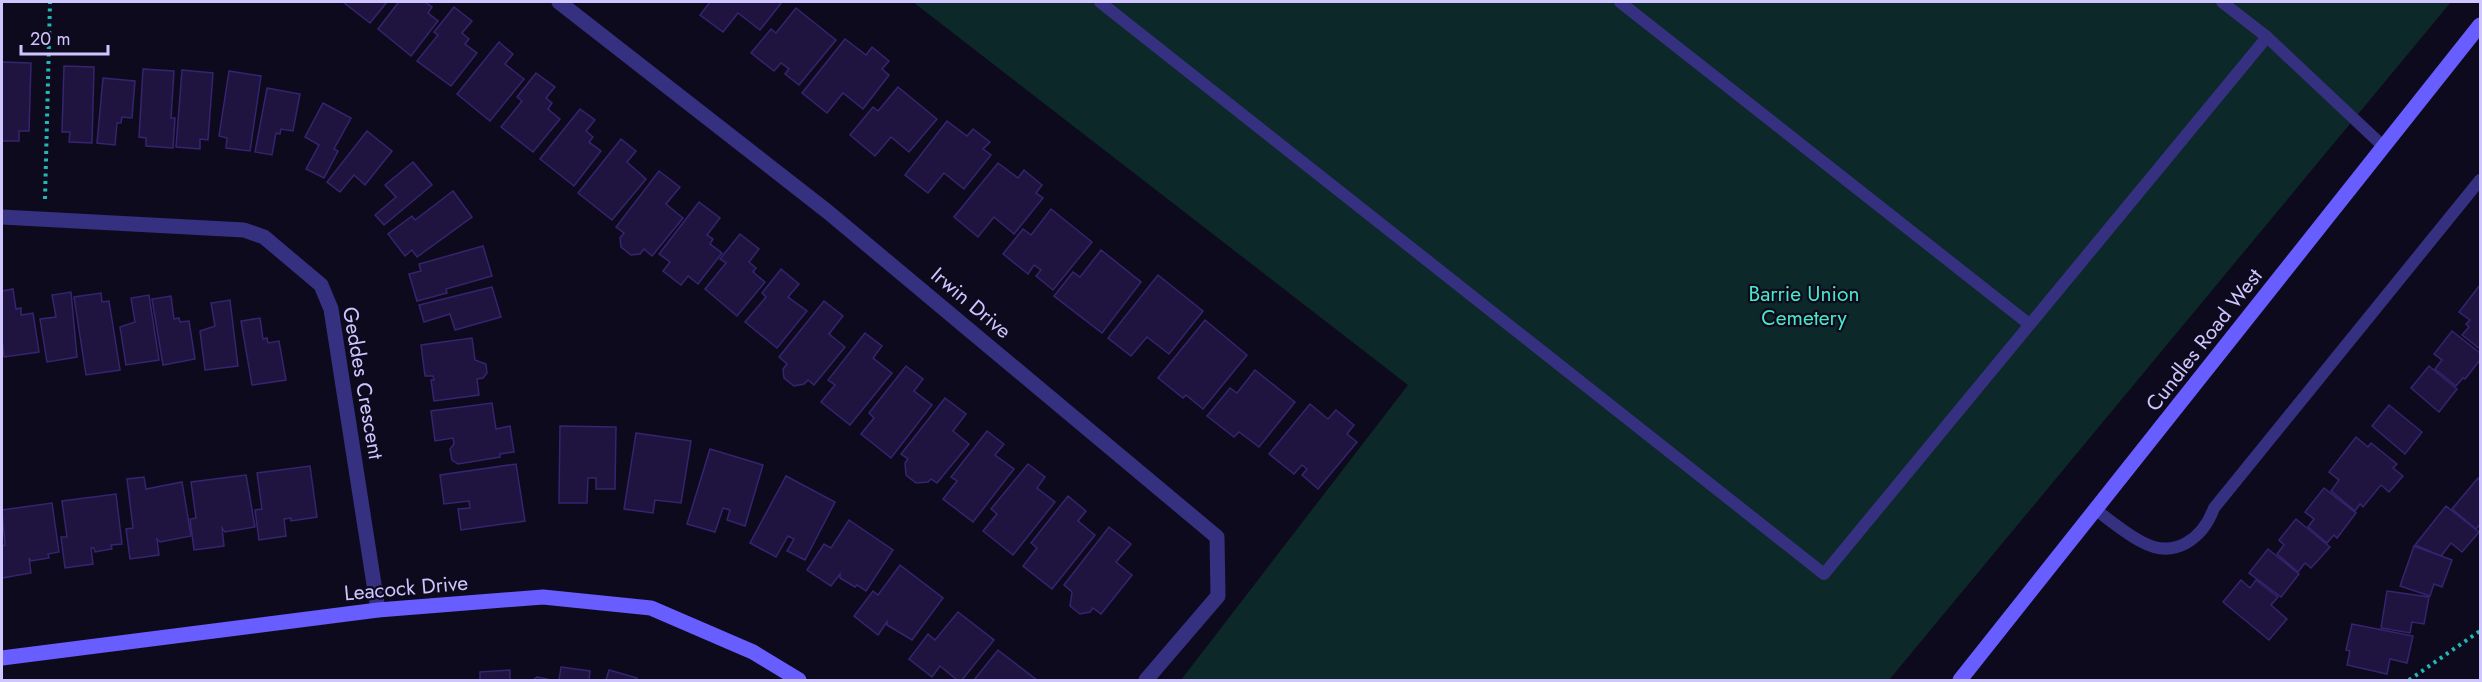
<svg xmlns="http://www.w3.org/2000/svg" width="2482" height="682" font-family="Jost,sans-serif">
  <rect width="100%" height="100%" fill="#0e0a1e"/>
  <path fill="#0c2828" d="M913,2H2451L1889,680H1181L1408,385Z"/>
  <g fill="#1f1440" stroke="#35246f" stroke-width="1.5">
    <path d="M343,2H387L370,23Z"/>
    <path d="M396,2H425L432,7L428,13L438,21L411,56L378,29L398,3Z"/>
    <path d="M710,2H782L760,30L738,13L723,32L700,15Z"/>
    <path d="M454,7L472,21L462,33L469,39L465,44L477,53L451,86L417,61L438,35L434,32Z"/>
    <path d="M796,8L836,40L799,85L785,74L789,69L781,63L774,71L751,53L771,29L776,33Z"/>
    <path d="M845,39L866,55L872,47L889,61L882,69L889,75L863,109L843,93L827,113L802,93Z"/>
    <path d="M499,42L513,54L505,64L524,79L490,121L457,94Z"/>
    <path d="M2,62L31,63L29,131H19V141H2Z"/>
    <path d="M64,66L94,67L92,143L69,142L70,132H62Z"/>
    <path d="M143,69L174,71L171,118H175L173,148L146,146V138L139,137Z"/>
    <path d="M182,70L213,73L208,140L200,139V149L176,147Z"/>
    <path d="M229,71L261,76L250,151L226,148L227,138L219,136Z"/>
    <path d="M536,73L555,87L546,98L552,103L548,109L560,119L533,152L501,127L522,101L517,97Z"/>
    <path d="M103,78L135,81L132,118L122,117L121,123H117L115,145L97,143Z"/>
    <path d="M898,87L937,119L909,152L891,137L875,156L850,135L873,107L878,111Z"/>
    <path d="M267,88L300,94L293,131L281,129L280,134L276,133L272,155L255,152Z"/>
    <path d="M323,103L351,118L334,149L338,151L324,178L306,169L319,145L305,137Z"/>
    <path d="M580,109L595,120L586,131L593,137L589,142L601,151L574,186L540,159Z"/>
    <path d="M947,121L967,136L973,129L990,142L983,149L991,155L964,189L944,173L928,193L905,175Z"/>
    <path d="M367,131L392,151L365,185L354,175L340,192L327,182Z"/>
    <path d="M621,139L636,151L627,162L646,179L612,220L578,193Z"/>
    <path d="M413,162L432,185L384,225L375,215L396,197L385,185Z"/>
    <path d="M998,163L1018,178L1024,170L1042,185L1036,193L1043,198L1014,234L994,217L978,237L954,217Z"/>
    <path d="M659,171L680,187L666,204L683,218L652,256L644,249L640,254L631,255L621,247L620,238L624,233L616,227Z"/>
    <path d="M453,191L472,217L417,257L412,250L405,256L388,234L412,216L415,220Z"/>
    <path d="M699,202L720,218L707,235L713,239L710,244L722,253L698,284L688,276L681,285L663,271L670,262L659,254Z"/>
    <path d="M1051,209L1092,242L1053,290L1036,276L1041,270L1034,265L1028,274L1003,254L1023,229L1031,235Z"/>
    <path d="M740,234L759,249L749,262L756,268L753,272L765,282L737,316L705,289L726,263L720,259Z"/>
    <path d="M483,246L492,276L446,289L447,293L417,301L409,274L421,271L419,264Z"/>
    <path d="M1101,250L1141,282L1102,333L1054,296L1073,272L1080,277Z"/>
    <path d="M781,269L799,284L788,297L807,311L777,348L745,322L766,297L762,293Z"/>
    <path d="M1158,275L1203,311L1169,354L1147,337L1131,356L1108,338Z"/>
    <path d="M2480,285V349L2462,335L2469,327L2466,324L2470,320L2459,312Z"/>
    <path d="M492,287L501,317L455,330L450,314L424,322L419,305Z"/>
    <path d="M13,289L16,309L21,308V315L33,313L39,352L4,357L2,338V291Z"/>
    <path d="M71,292L77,357L47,362L40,319L56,317L52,295Z"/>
    <path d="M101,293L102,302L109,301L120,370L86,375L74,297Z"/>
    <path d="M149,295L159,360L126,365L120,327L135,322L131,298Z"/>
    <path d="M171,296L174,319L179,318L180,322L189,321L195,359L163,365L152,299Z"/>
    <path d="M230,300L238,366L205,370L200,331L215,326L211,303Z"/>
    <path d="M824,301L843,316L829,334L845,347L814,385L808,380L804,384L794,386L784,378L783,369L787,364L779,357Z"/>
    <path d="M260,318L263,339L267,338L268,343L279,341L286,380L252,385L241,321Z"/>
    <path d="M1205,320L1247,355L1203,409L1186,395L1183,398L1158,378Z"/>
    <path d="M2452,331L2480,353V360L2465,379L2463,378L2456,386L2435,369L2442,360L2434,354Z"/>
    <path d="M865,333L882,346L873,358L892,373L850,425L821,402L835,385L828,380Z"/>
    <path d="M472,338L475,360L486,364L487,373L483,378L477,379L479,395L434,401L431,380H434L433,376H425L421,345Z"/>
    <path d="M906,366L923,379L914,391L932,405L891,458L861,434L874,418L869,413Z"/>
    <path d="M2429,366L2457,389L2439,412L2411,388Z"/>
    <path d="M1255,370L1295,402L1259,447L1239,432L1234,437L1207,416L1230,388L1237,393Z"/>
    <path d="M945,398L966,414L953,431L969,444L937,483L931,479L928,482L916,483L906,475L905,463L908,459L901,454Z"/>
    <path d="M492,403L496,429L510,426L514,452L500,454V457L458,464L452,460L450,449L454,444L453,438L435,441L431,411Z"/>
    <path d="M1310,404L1328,419L1336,410L1354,425L1347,434L1357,442L1318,489L1302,475L1307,469L1302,465L1294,474L1269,454Z"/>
    <path d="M2389,405L2422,432L2405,454L2372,426Z"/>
    <path d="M560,426L616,427L615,489H596V478H588L587,503H559Z"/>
    <path d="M987,431L1004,444L995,455L1014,469L973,522L943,499L957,481L951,477Z"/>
    <path d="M636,433L691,441L681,503L655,500L653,513L624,509Z"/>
    <path d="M2356,437L2368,447L2371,443L2397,464L2393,468L2403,476L2389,492L2381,485L2363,507L2360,504L2355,511L2331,491L2339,480L2329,472Z"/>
    <path d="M710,449L763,465L745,526L727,520L730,510L723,508L715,532L687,524Z"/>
    <path d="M516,464L525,521L461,530L458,509L470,508L469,501L444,504L440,475Z"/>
    <path d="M1028,464L1045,477L1037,488L1055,502L1013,555L983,531L997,514L991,509Z"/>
    <path d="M310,466L317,517L291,521V518L284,519L286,536L259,540L255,510L262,509L257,473Z"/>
    <path d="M246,475L255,527L225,532L222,528L224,546L194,550L190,519L196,518L191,482Z"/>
    <path d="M786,476L835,502L805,560L787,551L794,539L788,536L776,557L750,543Z"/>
    <path d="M144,477L146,489L182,482L191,536L160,542L157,539L159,555L130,559L126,529L133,528L127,479Z"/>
    <path d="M2478,478L2480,481V524L2476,529L2452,509Z"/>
    <path d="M2324,488L2356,513L2337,538L2334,535L2327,543L2308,527L2314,519L2305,512Z"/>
    <path d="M116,494L122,544L111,545L112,549L95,552L94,548H91L93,564L65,568L61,537H67L62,501Z"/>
    <path d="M1068,496L1086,511L1078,521L1095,535L1052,589L1023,566L1037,548L1031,543Z"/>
    <path d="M52,503L59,552L48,554L49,558L31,561L29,558L31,573L2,578V546L5,545L2,510Z"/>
    <path d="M2446,506L2479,532L2462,552L2451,543L2441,556L2415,545Z"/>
    <path d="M2296,519L2330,547L2311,568L2305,563L2298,572L2277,554L2284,545L2279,540Z"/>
    <path d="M849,520L893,550L866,591L857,585L855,587L840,578V574L831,586L807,570L824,544L831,548Z"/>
    <path d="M1109,527L1131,544L1116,562L1132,575L1101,614L1093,608L1090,612L1080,614L1070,606L1072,592L1064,585Z"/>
    <path d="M2414,546L2452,560L2442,587L2434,584L2430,596L2400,586Z"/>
    <path d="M2268,549L2299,574L2281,597L2249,573Z"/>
    <path d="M900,565L943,598L912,640L887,625V622L878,635L854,616L873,591L878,595Z"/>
    <path d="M2241,580L2250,588L2256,580L2278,597L2271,605L2287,619L2269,640L2223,602Z"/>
    <path d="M2387,591L2429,597L2424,624L2412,622L2410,633L2381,628Z"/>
    <path d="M958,612L994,640L962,680H957L940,666L932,677L909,659L928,634L935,640Z"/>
    <path d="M2352,624L2413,636L2407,663L2390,659L2387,674L2347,665L2350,651L2346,650Z"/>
    <path d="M998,650L1003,654L1037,680H974Z"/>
    <path d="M561,667L590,671L589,680H559Z"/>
    <path d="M510,670V680H480V672Z"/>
    <path d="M609,670L637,678L636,680H606Z"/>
    <path d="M537,677L547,679L549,680H533Z"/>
  </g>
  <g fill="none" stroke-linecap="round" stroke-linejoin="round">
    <g stroke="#21b8b5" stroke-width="4" stroke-dasharray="3 4.5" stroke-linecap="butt">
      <path d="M45,199L50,2"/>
      <path d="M2409,680L2480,631"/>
    </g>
    <g stroke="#363081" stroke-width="12">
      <path d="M1100,2L1824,574L2267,37"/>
      <path d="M1620,2L2029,324"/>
      <path d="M2222,2L2267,37L2384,147"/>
      <path d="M2096,510C2111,521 2126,534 2142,542C2175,560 2203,538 2214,508L2480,180"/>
    </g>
    <g stroke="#363081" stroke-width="15">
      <path d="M559,2L828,212L1217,537L1218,596L1146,680"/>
      <path d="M2,217L244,230L264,237L321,285L331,309L378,610"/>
    </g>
    <g stroke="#685dff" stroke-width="15">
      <path d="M2,658L378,610L543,597L651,608L753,652L799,680"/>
      <path d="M1960,680L2480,25"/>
    </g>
  </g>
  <g text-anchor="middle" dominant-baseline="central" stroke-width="4.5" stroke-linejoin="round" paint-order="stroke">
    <g font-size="21" fill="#47eac8" stroke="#0e0a1e">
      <text x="1804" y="294">Barrie Union<tspan x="1804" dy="24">Cemetery</tspan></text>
    </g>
    <g font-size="21" fill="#cfc6ff" stroke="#0e0a1e">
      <text transform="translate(971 303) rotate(40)">Irwin Drive</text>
      <text transform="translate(2204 340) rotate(-52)">Cundles Road West</text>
      <text transform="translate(363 383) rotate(80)">Geddes Crescent</text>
      <text transform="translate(406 588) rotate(-5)">Leacock Drive</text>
    </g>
  </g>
  <rect width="2482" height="682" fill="none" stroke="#cfc6ff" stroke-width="6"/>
  <path d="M21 45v9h87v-9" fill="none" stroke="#cfc6ff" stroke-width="3"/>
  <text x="30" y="45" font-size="18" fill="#cfc6ff" stroke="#0e0a1e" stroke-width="4.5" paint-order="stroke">20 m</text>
</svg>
